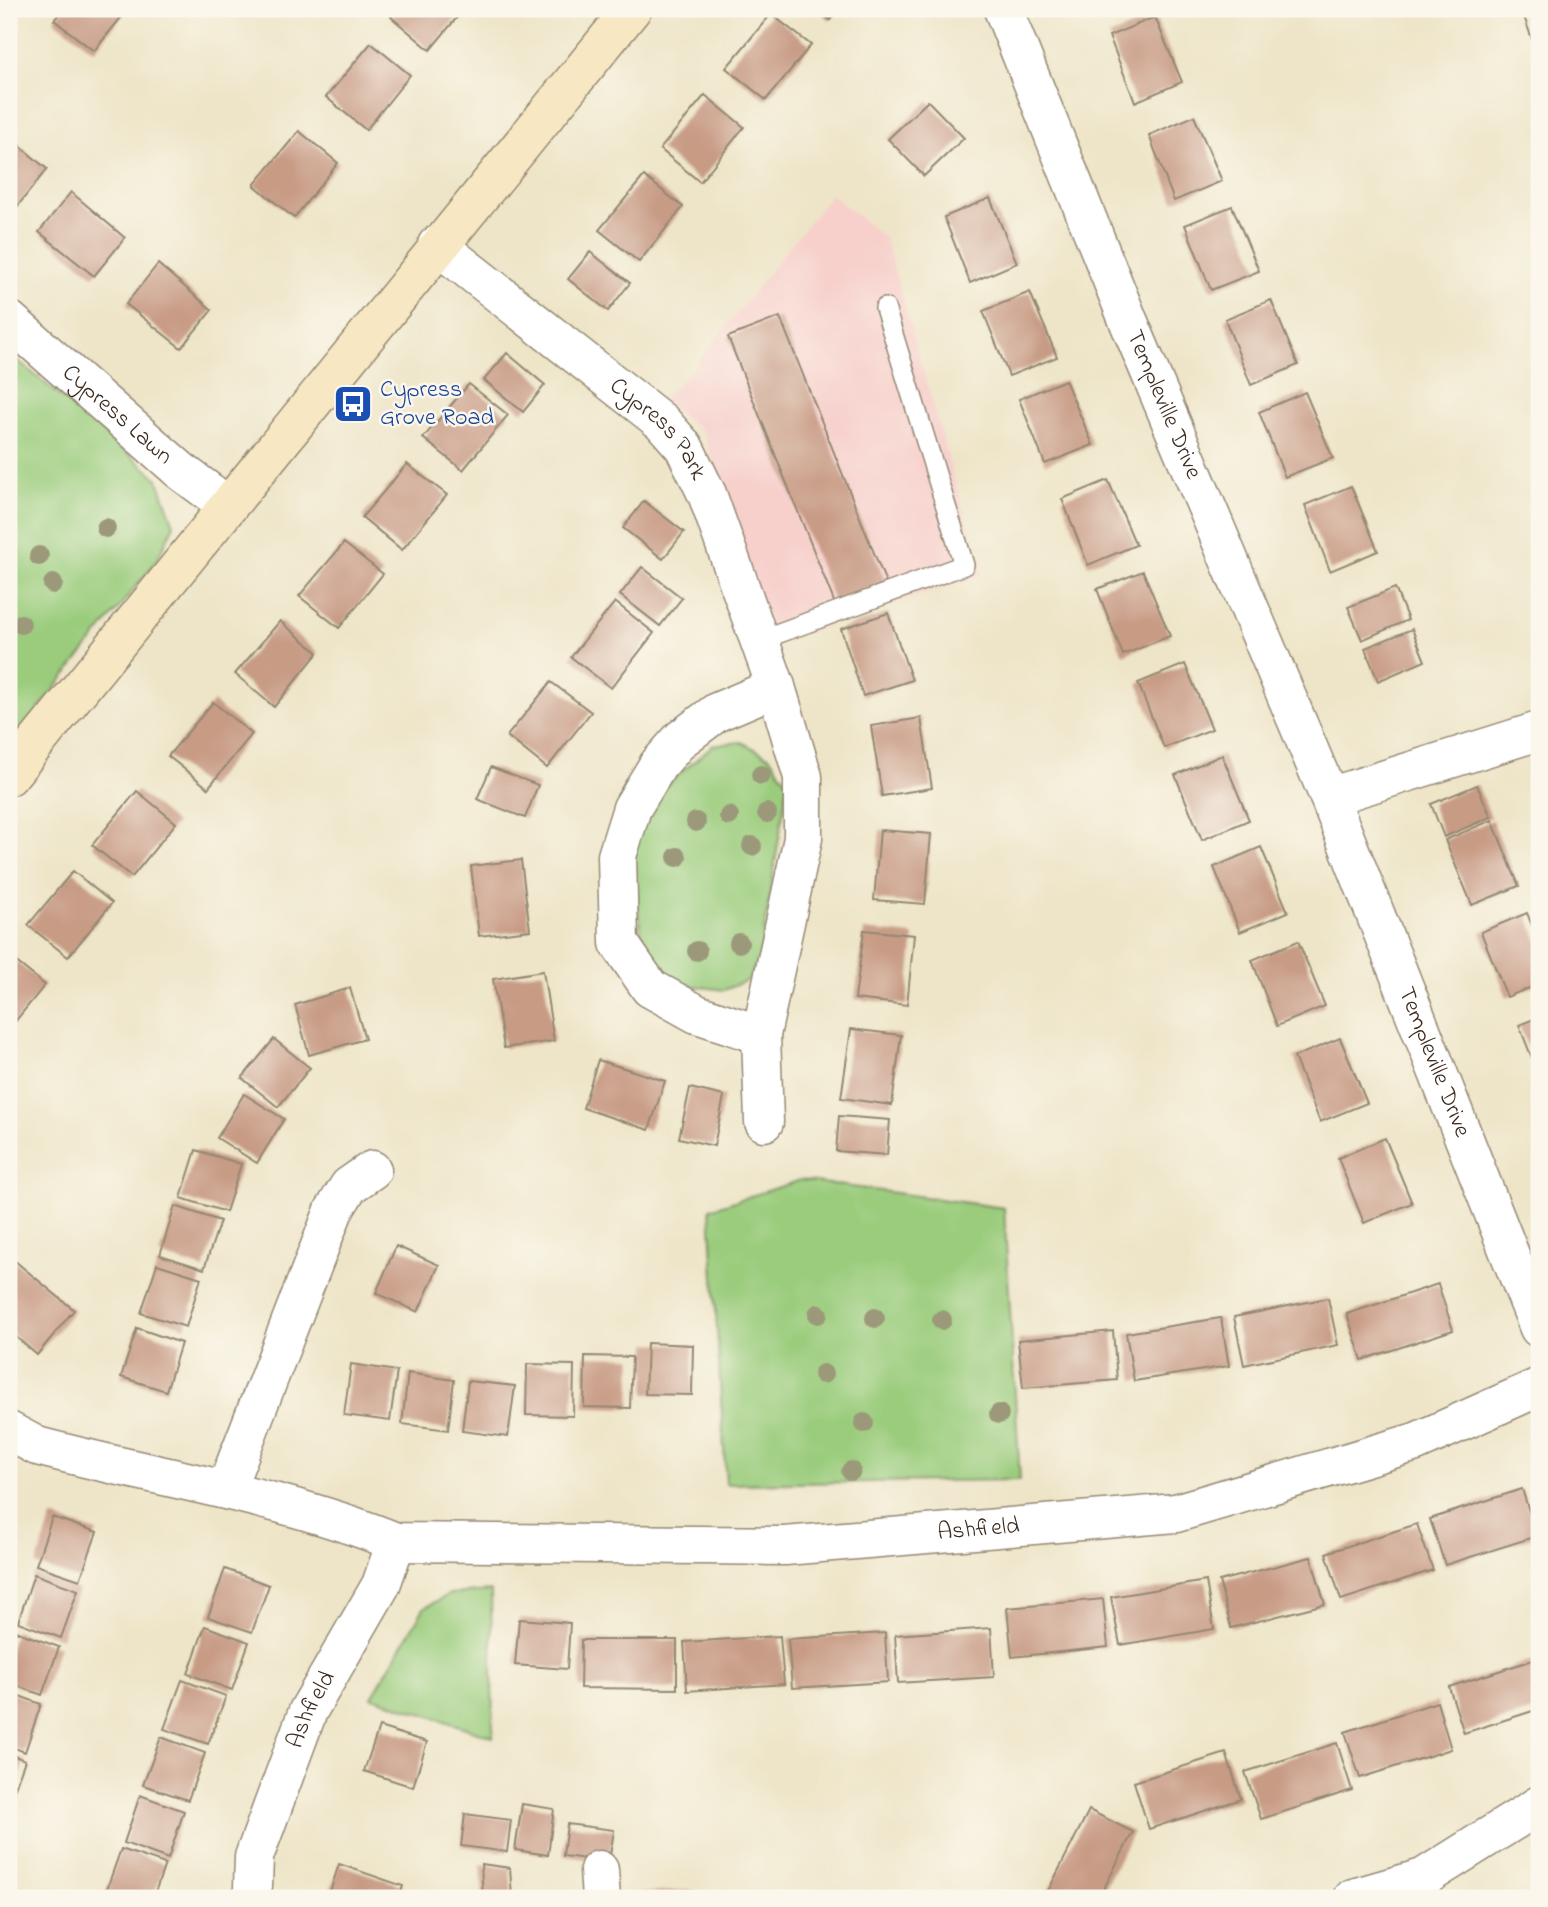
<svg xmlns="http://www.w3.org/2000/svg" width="1548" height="1907" font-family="'Indie Flower',sans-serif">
  <rect width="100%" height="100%" fill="#fbf7ec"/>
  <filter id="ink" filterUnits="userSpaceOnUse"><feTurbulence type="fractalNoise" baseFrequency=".0143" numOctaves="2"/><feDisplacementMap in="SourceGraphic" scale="14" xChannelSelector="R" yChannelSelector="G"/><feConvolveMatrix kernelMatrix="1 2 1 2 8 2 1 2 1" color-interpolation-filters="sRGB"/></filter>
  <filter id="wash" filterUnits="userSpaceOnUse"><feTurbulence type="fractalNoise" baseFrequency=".00686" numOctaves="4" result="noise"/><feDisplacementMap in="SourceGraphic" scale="28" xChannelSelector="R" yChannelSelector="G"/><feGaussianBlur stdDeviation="1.57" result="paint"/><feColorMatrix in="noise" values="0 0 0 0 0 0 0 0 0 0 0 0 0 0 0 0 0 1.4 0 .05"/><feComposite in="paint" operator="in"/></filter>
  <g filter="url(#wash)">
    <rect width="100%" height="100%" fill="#eee5c8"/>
    <path fill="#f7d0cc" d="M831,194L885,238L982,575L775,643L703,432L661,400L687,376Z"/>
    <g fill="#9acc7c" stroke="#6a7b4d" stroke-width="2">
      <path d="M9,353L157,478L174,525L157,560L9,746Z"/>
      <path d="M741,742L769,756L788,783L760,955L748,980L724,990L687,985L660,971L642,937L635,889L634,843L662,789L713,745Z"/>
      <path d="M801,1180L1004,1208L1020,1480L726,1484L710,1209Z"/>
      <path d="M491,1591L493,1737L372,1697L424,1608L450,1594Z"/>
    </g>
    <g id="blocks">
      <g fill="#c89b85">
        <path d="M63,9H128L94,51L54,20Z"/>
        <path d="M398,9H464L430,50L391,17Z"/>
        <path d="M816,9H839L830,20Z"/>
        <path d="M1528,9H1539V59L1522,11Z"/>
        <path d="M771,14L811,45L766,100L726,68Z"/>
        <path d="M1155,17L1182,82L1135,102L1109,36Z"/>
        <path d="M371,43L410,75L366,130L326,97Z"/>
        <path d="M705,95L744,127L700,182L660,149Z"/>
        <path d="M928,101L964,138L924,176L888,139Z"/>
        <path d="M1194,116L1222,181L1174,201L1149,135Z"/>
        <path d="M299,131L338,163L294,218L254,185Z"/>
        <path d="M9,137L47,169L16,208L9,202Z"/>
        <path d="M644,176L683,207L639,262L599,230Z"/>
        <path d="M71,192L125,238L94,276L39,232Z"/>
        <path d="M990,198L1017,263L970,283L944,217Z"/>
        <path d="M1232,206L1259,271L1211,290L1185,225Z"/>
        <path d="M590,252L630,283L608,311L568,279Z"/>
        <path d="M158,264L212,310L181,348L126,304Z"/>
        <path d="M1030,292L1057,357L1009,376L983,311Z"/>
        <path d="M1271,300L1298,365L1251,385L1225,319Z"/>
        <path d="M780,317L886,583L835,604L728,337Z"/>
        <path d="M507,353L545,385L523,412L484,380Z"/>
        <path d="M1065,380L1093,445L1045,464L1019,399Z"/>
        <path d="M469,384L508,415L463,470L423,438Z"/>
        <path d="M1305,392L1333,458L1285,477L1259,412Z"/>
        <path d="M407,464L447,495L402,550L362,517Z"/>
        <path d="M1108,480L1136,545L1088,565L1062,499Z"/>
        <path d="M1351,486L1378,551L1330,571L1305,505Z"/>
        <path d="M644,501L684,532L663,559L623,528Z"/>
        <path d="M344,543L383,574L339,628L299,596Z"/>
        <path d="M642,567L682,598L660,626L620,595Z"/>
        <path d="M1143,571L1170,636L1123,655L1097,589Z"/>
        <path d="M1395,588L1408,620L1362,640L1348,607Z"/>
        <path d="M615,602L654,633L611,688L571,657Z"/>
        <path d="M888,613L912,680L863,696L841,629Z"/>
        <path d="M280,621L318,653L274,707L235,674Z"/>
        <path d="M1412,629L1425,661L1378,681L1365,648Z"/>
        <path d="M1185,664L1212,729L1164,748L1138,683Z"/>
        <path d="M551,682L591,712L547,768L507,736Z"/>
        <path d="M213,702L252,734L208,788L168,756Z"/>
        <path d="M921,718L932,788L882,796L871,726Z"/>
        <path d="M1222,755L1249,820L1202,840L1175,775Z"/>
        <path d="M491,767L538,785L525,818L477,799Z"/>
        <path d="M1477,785L1491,817L1444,837L1431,804Z"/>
        <path d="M137,791L176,823L132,877L92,845Z"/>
        <path d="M1492,820L1519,886L1472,905L1445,840Z"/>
        <path d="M880,830L931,834L925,904L874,900Z"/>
        <path d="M1261,847L1288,912L1240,932L1214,867Z"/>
        <path d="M521,860L530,930L479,936L471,866Z"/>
        <path d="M73,871L112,903L68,957L28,925Z"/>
        <path d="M1527,913L1539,943V984L1507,997L1481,932Z"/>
        <path d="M864,930L914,935L907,1005L855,999Z"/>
        <path d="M1298,941L1325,1006L1277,1026L1252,960Z"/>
        <path d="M9,956L45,985L9,1029Z"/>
        <path d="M543,971L554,1041L504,1048L493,979Z"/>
        <path d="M350,988L365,1039L309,1055L295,1005Z"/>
        <path d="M1539,1017V1076L1519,1025Z"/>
        <path d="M851,1029L901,1035L892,1105L841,1098Z"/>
        <path d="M1340,1038L1367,1103L1320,1122L1294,1057Z"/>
        <path d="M274,1039L310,1068L278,1107L242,1078Z"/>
        <path d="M598,1060L665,1081L649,1130L583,1108Z"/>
        <path d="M690,1088L724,1096L714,1146L679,1138Z"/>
        <path d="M244,1094L284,1119L257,1163L217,1138Z"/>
        <path d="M839,1116L890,1120L887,1155L836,1151Z"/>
        <path d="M1385,1138L1412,1203L1364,1223L1338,1158Z"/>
        <path d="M196,1150L241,1164L226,1212L181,1198Z"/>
        <path d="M175,1206L220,1221L204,1269L160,1255Z"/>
        <path d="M396,1246L439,1265L418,1312L376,1293Z"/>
        <path d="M9,1256L74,1310L37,1355L9,1331Z"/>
        <path d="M157,1264L201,1278L186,1327L141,1313Z"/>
        <path d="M1438,1284L1453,1330L1362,1360L1347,1314Z"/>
        <path d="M1328,1298L1338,1345L1244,1365L1234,1317Z"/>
        <path d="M1221,1318L1229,1366L1134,1381L1126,1333Z"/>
        <path d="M137,1328L181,1343L166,1391L121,1377Z"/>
        <path d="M1113,1331L1117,1380L1023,1388L1018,1340Z"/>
        <path d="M647,1343L693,1345L692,1395L645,1394Z"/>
        <path d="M585,1356L632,1357L630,1408L584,1407Z"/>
        <path d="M351,1364L397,1371L390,1421L344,1415Z"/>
        <path d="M527,1364L574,1365L573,1416L526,1415Z"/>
        <path d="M408,1373L454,1380L448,1430L402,1424Z"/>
        <path d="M468,1381L515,1386L508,1437L462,1431Z"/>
        <path d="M1522,1489L1537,1536L1445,1565L1430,1519Z"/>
        <path d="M52,1517L97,1532L80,1580L36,1565Z"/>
        <path d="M1417,1524L1433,1570L1341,1600L1326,1553Z"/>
        <path d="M1311,1557L1325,1604L1231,1628L1219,1581Z"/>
        <path d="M225,1569L269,1585L252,1632L208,1617Z"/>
        <path d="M34,1574L78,1590L61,1638L18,1622Z"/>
        <path d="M1206,1581L1214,1629L1120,1645L1111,1597Z"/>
        <path d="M1103,1599L1108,1647L1012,1657L1007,1608Z"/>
        <path d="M519,1619L570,1623L567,1669L515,1665Z"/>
        <path d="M205,1626L249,1642L232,1690L188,1674Z"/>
        <path d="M991,1628L994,1677L898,1683L895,1635Z"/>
        <path d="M15,1631L59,1647L42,1695L9,1683V1650Z"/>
        <path d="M885,1633L888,1682L792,1688L788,1639Z"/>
        <path d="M780,1636L784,1684L687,1691L684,1642Z"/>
        <path d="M581,1640H677V1689L580,1688Z"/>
        <path d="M1539,1658V1709L1464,1733L1449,1687Z"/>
        <path d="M182,1680L226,1696L208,1744L164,1729Z"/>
        <path d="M9,1692L41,1704L25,1752L9,1746Z"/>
        <path d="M1437,1702L1451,1749L1360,1778L1345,1732Z"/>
        <path d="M379,1727L427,1742L413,1787L364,1771Z"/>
        <path d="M161,1737L205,1753L188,1800L143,1785Z"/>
        <path d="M1337,1743L1352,1790L1261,1819L1245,1772Z"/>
        <path d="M1226,1753L1241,1799L1149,1829L1134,1782Z"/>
        <path d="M9,1754L25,1760L9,1804Z"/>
        <path d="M140,1795L184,1811L168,1859L124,1843Z"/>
        <path d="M522,1804L554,1809L548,1855L515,1850Z"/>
        <path d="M1089,1810L1133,1832L1099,1898H1051L1046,1895Z"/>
        <path d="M465,1814L511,1820L507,1852L461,1846Z"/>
        <path d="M567,1824L614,1830L609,1862L563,1856Z"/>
        <path d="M121,1849L165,1864L153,1898L104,1897Z"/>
        <path d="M339,1864L403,1886L399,1898H328Z"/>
        <path d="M481,1864L510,1868L512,1898H483Z"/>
        <path d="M692,1890V1898H628V1894Z"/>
      </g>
    </g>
  </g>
  <g filter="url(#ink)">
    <use href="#blocks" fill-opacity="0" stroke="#948873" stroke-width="2"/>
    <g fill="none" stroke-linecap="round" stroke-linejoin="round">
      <g stroke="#948873" stroke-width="22">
        <path id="lane" d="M760,640L964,565L885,308"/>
      </g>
      <g stroke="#948873" stroke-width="41">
        <g id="street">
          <path id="s1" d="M1003,9L1128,320L1329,797L1539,1328"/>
          <path id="s2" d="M437,245L662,422L684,447L707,494L776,687L803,777V838L761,1035L764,1122"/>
          <path id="s3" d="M9,320L181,471L228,506"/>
          <path d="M1329,797L1539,731"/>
          <path d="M761,1035L697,1014L650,988L619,943L617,856L632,808L658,765L681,739L717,712L776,687"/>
          <path id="s4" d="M9,1431L37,1446C157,1478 281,1495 396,1542L785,1546L1176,1513L1416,1442L1539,1387"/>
          <path d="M226,1489L334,1210L349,1186L372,1170"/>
          <path d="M599,1870L601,1898"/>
          <path id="s5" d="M253,1886L254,1857L308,1711L381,1585L396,1542"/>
          <path d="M1353,1898L1423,1878L1539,1805"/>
        </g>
      </g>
      <g stroke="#948873" stroke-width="41">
        <path id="secondary" d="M9,776L632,9"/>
      </g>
      <use href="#lane" stroke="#fff" stroke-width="19"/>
      <use href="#street" stroke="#fff" stroke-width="38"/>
      <use href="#secondary" stroke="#f7e8c3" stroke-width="38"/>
    </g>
    <g fill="#9c997a">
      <circle cx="106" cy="528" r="10"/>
      <circle cx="39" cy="556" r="10"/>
      <circle cx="53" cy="584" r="10"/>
      <circle cx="21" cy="624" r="10"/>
      <circle cx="761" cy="775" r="10"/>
      <circle cx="767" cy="813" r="10"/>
      <circle cx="729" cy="816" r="10"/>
      <circle cx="696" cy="822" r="10"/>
      <circle cx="752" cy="846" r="10"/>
      <circle cx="677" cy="857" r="10"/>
      <circle cx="739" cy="943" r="10"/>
      <circle cx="697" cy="951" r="10"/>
      <circle cx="818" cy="1314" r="10"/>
      <circle cx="875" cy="1318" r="10"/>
      <circle cx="942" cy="1320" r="10"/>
      <circle cx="823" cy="1374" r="10"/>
      <circle cx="999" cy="1414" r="10"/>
      <circle cx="864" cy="1423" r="10"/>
      <circle cx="851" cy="1471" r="10"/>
    </g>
  </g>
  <defs>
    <g id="bus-square" transform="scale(2.0125)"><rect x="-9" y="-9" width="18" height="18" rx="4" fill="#1a4fb4" stroke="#fbf7ec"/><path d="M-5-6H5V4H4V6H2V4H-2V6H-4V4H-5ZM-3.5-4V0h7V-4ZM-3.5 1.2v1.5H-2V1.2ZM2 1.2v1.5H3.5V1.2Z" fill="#fff"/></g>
  </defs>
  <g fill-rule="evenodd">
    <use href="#bus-square" x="353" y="404"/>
  </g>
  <g text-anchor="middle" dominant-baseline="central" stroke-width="5" stroke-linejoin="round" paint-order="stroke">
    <g font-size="24" fill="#164399" stroke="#fbf7ec" text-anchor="start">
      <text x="380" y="390">Cypress<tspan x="380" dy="28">Grove Road</tspan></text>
    </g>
    <g font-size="24" fill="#3b2a1e" stroke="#fbf7ec">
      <text stroke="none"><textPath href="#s1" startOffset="427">Templeville Drive</textPath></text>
      <text stroke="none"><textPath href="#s3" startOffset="144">Cypress Lawn</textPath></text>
      <text stroke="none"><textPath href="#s2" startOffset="289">Cypress Park</textPath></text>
      <text stroke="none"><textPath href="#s1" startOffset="1138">Templeville Drive</textPath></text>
      <text stroke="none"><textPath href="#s4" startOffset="987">Ashfield</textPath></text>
      <text stroke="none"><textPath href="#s5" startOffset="187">Ashfield</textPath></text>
    </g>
  </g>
  <rect width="1548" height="1907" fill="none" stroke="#fbf7ec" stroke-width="35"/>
</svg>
